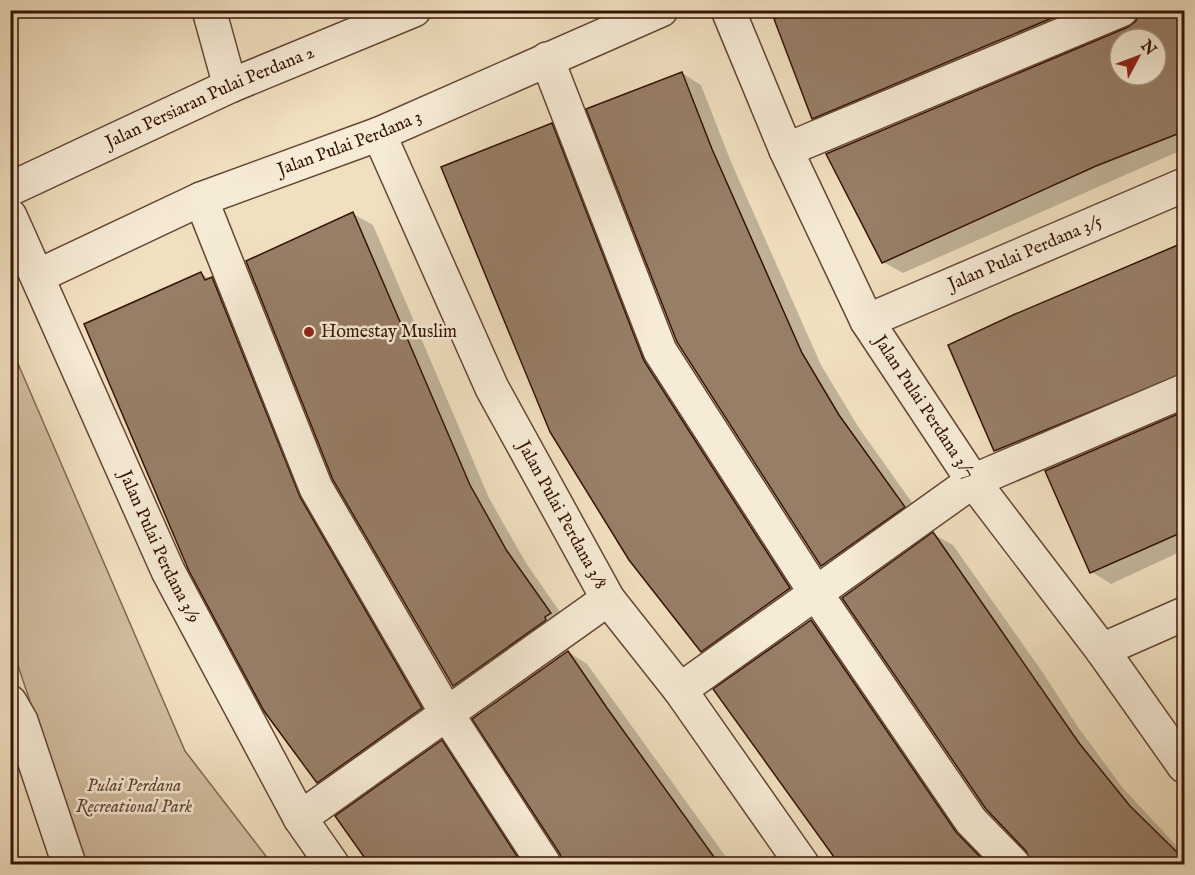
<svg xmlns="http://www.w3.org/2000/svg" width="1195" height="875" font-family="'IM FELL English',serif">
  <rect width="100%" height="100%" fill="#f1e0c0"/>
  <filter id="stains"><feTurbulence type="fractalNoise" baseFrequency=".00333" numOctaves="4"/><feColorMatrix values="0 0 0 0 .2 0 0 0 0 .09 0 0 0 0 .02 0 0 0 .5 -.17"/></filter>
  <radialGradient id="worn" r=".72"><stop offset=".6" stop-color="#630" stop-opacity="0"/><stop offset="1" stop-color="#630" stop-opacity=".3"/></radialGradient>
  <path fill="#d1bda0" stroke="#836853" stroke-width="1.5" d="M10,345L185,751L272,864H85L11,645Z"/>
  <g fill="#0003" fill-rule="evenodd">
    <path d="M798,10H1116L833,129L813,118Z"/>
    <path d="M1184,10V149L903,273L883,262L1129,29ZM1120,39H1156V75H1120Z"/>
    <path d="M682,73L701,85L731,162L821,365L859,428L923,518L841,577L822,565L678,342Z"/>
    <path d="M552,125L571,136L663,374L809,600L721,662L702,651Z"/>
    <path d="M353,214L373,225L489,498L526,563L569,625L473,697L454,685Z"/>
    <path d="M1184,243V389L1015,462L996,450L950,346Z"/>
    <path d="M201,274L231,290L441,720L337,793L318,782Z"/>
    <path d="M1184,413V550L1111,584L1092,572L1047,472Z"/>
    <path d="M933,534L953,545L1043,673L1078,727L1122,787L1184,854V864H1033Z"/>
    <path d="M811,621L831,633L994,864H842L716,690Z"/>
    <path d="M568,652L587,664L731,864H564Z"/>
    <path d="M442,742L461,753L533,864H371L337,817Z"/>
  </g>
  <g fill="#977e67" stroke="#351306" stroke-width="1.5" fill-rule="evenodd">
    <path d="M795,10H1071L812,119L774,19Z"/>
    <path d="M1139,10H1185V131L1096,166L882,263L826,154L1128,27L1136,21ZM1120,39H1156V75H1120Z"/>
    <path d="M682,72L712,149L802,353L839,415L905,507L821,566L677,342L586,109Z"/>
    <path d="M552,123L644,361L790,588L701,652L629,560L550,432L441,167Z"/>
    <path d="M353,212L470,485L507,551L551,613L545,617L546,620L453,686L333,480L246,261Z"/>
    <path d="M1185,242V373L994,451L948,345L1013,315Z"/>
    <path d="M201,272L205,280L212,277L300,497L422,708L317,783L264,711L189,571L84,324Z"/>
    <path d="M1185,411V531L1090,573L1045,471Z"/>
    <path d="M933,532L1079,743L1130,806L1185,860V864H1031L1026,851L986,809L842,598Z"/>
    <path d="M811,620L956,832L987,864H839L713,689Z"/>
    <path d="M568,651L607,708L719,864H562L560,854L472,719Z"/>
    <path d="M442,740L522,864H369L335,816Z"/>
  </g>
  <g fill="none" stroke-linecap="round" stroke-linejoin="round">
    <g stroke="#644634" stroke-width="36">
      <g id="minor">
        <path d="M209,10L230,86"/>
        <path id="s1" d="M728,10L786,150L867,321L973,481L1102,650L1184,766"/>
        <path d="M547,59L660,351L815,592L971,821L1013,864"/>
        <path id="s2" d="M379,134L492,388L608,599L680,690L802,864"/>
        <path d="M786,150L1121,10"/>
        <path id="s3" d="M10,189L230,86L414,10"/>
        <path d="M201,199L316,488L447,714L544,864"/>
        <path id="s4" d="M10,216L168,571L300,818L332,864"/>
        <path id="s5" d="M38,276L201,199L379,134L661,10"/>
        <path id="s6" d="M867,321L1184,185"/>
        <path d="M1102,650L1184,614"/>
        <path d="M680,690L973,481L1184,391"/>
        <path d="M10,702L21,721L69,864"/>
        <path d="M300,818L608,599"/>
      </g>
    </g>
    <use href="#minor" stroke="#f6ebd6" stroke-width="33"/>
  </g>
  <circle fill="#8f2418" stroke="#f6ebd6" stroke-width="2" cx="309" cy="332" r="6"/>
  <g text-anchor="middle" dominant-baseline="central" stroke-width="5" stroke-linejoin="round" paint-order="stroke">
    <g font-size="18" fill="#351306" stroke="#f6ebd6">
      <text stroke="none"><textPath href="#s3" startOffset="220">Jalan Persiaran Pulai Perdana 2</textPath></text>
      <text stroke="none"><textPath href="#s5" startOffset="339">Jalan Pulai Perdana 3</textPath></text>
      <text stroke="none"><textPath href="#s6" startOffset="172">Jalan Pulai Perdana 3/5</textPath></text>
      <text stroke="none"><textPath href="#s1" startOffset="444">Jalan Pulai Perdana 3/7</textPath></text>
      <text stroke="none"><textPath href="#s2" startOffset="423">Jalan Pulai Perdana 3/8</textPath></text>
      <text stroke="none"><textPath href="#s4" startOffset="363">Jalan Pulai Perdana 3/9</textPath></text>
    </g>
    <g font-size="18" fill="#351306" stroke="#f6ebd6" text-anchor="start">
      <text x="321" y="332">Homestay Muslim</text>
    </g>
    <g font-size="18" font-style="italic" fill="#644634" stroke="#f6ebd6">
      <text x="134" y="786">Pulai Perdana<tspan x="134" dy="21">Recreational Park</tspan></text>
    </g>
  </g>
  <rect width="1195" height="875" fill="none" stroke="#f1e0c0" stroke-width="36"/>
  <rect x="12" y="12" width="1171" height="851" fill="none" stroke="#351306" stroke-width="3"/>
  <rect x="18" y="18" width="1159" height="839" fill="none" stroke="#351306" stroke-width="1.5"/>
  <g transform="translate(1138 57) rotate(49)"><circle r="28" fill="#f6ebd6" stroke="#a99583" stroke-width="1.5"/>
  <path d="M0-4.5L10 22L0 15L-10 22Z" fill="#8f2418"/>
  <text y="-9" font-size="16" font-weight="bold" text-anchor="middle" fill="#351306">N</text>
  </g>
  <rect width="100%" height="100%" filter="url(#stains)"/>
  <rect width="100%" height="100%" fill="url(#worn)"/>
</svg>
